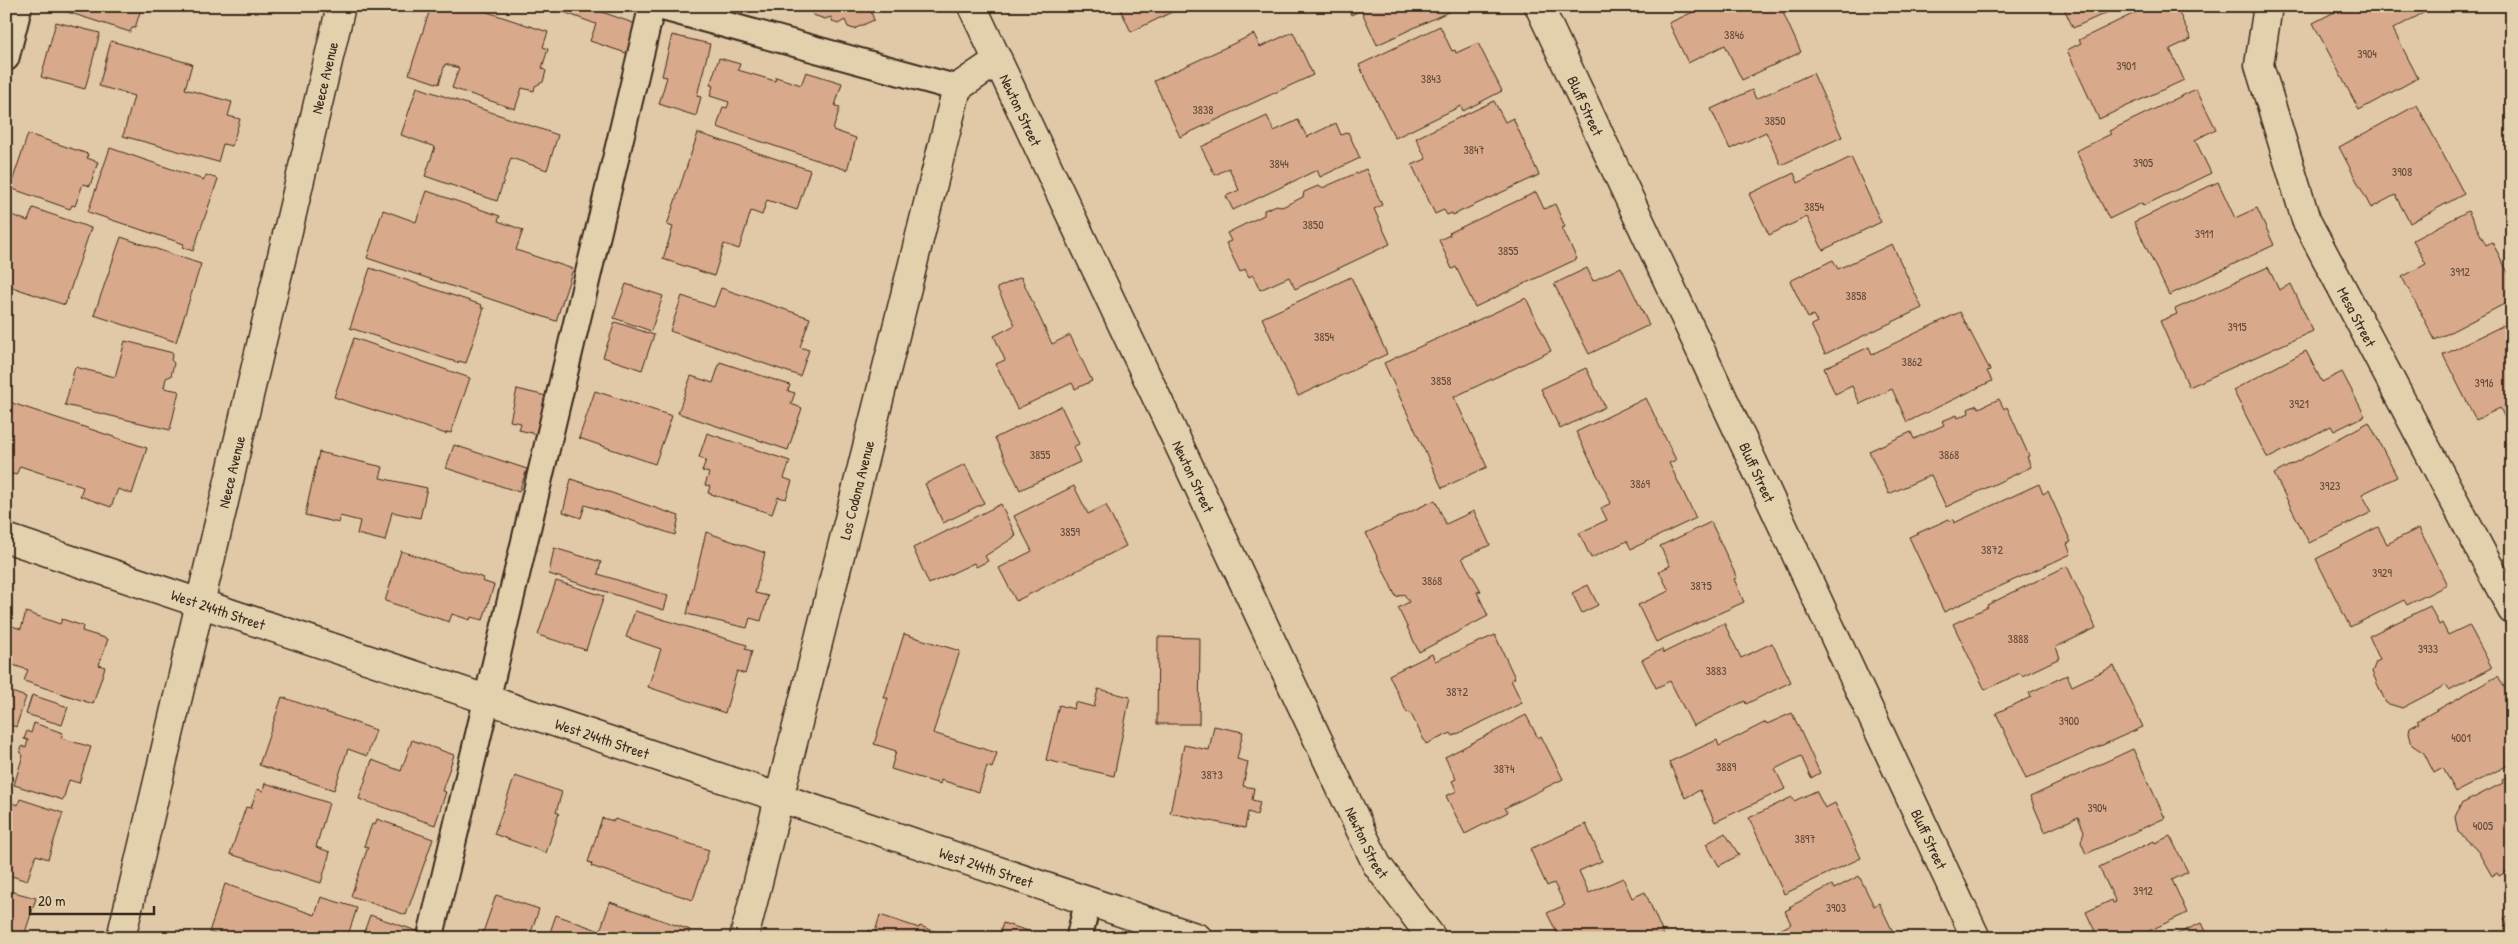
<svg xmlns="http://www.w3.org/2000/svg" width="2518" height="944" font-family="'Patrick Hand',sans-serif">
  <rect width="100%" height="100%" fill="#e1c9a7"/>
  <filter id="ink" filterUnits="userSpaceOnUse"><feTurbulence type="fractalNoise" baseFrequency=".02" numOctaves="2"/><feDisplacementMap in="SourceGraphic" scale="10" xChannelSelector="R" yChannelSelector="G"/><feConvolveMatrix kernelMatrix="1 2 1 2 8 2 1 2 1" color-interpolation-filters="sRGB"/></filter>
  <g filter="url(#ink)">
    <g fill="#d9a98b" stroke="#3b2a1e">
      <path d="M142,6L135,28H132L130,32L52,7Z"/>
      <path d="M431,6H469L548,32L543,47L548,49L542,68L546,71L543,82L535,86L534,91L522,88L515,109L452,88L459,68L445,64L439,84L409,74Z"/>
      <path d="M547,6H604L602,12L636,24L629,54L590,41L596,24Z"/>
      <path d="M790,6H869L874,20L854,29L848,27L845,20L838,24L833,22L831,17L825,19L813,15L809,7L801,11Z"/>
      <path d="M1119,6H1184L1131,32Z"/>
      <path d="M1347,6H1461L1377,45L1361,10L1351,15Z"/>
      <path d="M1706,6H1725L1727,10L1735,6H1780L1801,52L1742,80L1725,45L1688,63L1669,23Z"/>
      <path d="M2063,6H2121L2073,28Z"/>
      <path d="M2149,6H2176L2191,39L2170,49L2184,80L2099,119L2067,50L2081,43L2079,40Z"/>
      <path d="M2346,6H2427L2429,10L2393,29L2418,78L2359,110L2313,23Z"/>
      <path d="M56,22L100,33L85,89L41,77Z"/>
      <path d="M1440,26L1452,51L1455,50L1456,53L1478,43L1502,91L1463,111L1461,106L1395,138L1359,65Z"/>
      <path d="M1293,32L1313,75L1180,137L1154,81L1254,34L1260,47Z"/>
      <path d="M672,35L710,44L697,96L701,97L696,116L659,104L667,77L662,76Z"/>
      <path d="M111,41L192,64L185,89L232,102L228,116L240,119L232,146L223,144L218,162L123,136L134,96L99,86Z"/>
      <path d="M719,58L740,64L738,70L775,81L776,77L801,85L806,72L842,83L835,106L840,107L833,130L856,138L847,170L717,127L723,107L727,108L729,102L710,96L713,86L710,85Z"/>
      <path d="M1813,73L1842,137L1781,165L1766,132L1730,149L1711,109L1752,90L1756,99Z"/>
      <path d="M417,87L558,135L547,170L511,158L497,201L425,176L435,147L401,135Z"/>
      <path d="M2196,89L2216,129L2195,140L2211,173L2143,206L2142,203L2109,219L2076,151L2111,134L2109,131Z"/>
      <path d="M1494,101L1505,122L1513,118L1539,175L1453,215L1452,213L1447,215L1444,210L1435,214L1412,165L1426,159L1416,138Z"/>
      <path d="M2417,105L2464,194L2410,223L2395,195L2371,208L2339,147Z"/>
      <path d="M1267,116L1274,131L1298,120L1307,137L1336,123L1341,135L1348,132L1360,158L1320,177L1317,170L1233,210L1226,196L1239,190L1229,168L1215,175L1201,147Z"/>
      <path d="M698,133L810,170L797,210L767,200L762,215L751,211L739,249L724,244L714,276L663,259L673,227L667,225Z"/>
      <path d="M28,134L88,154L87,158L98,162L90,186L83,184L75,206L72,205L70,209L10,188Z"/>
      <path d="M110,148L204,180L206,175L218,179L193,251L182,247L184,244L88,212Z"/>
      <path d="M1851,157L1881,222L1823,250L1807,217L1769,235L1749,194L1794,173L1798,183Z"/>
      <path d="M1366,169L1382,205L1374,209L1390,244L1295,289L1289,277L1260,290L1253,275L1249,277L1245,269L1240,272L1226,243L1231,241L1227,233L1264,215V210L1277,205L1282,207L1303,197L1304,192L1318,186L1322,188Z"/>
      <path d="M2218,182L2235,218L2257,208L2274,245L2169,295L2134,222Z"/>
      <path d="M427,191L500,216L498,221L523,230L516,250L573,269L556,321L367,258L383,210L416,222Z"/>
      <path d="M1536,192L1544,209L1555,204L1565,227L1562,228L1577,259L1475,307L1456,267L1452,269L1439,240L1450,235L1449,233Z"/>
      <path d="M33,208L91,228L65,305L6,285V224L9,214L28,221Z"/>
      <path d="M2468,211L2486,245L2492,242L2512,280V285L2508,287L2512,300L2435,340L2402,277L2426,264L2413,240Z"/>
      <path d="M121,237L201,264L176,342L94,315Z"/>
      <path d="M1892,244L1922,308L1825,354L1811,325L1817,322L1813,315L1808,318L1790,281L1833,260L1838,269Z"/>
      <path d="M1621,267L1649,325L1589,354L1554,284L1587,268L1593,281Z"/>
      <path d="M2268,267L2279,290L2291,284L2313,331L2189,387L2160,321L2177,314L2175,309Z"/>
      <path d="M370,268L482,305L481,308H484L466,363L459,361V363L350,328Z"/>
      <path d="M1021,277L1052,344L1070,335L1092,381L1075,389L1072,383L1017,409L996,364L1005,360L994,336L1015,325L997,288Z"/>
      <path d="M1351,277L1387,354L1298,396L1262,318Z"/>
      <path d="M626,284L663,296L651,331L614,318Z"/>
      <path d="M721,288L810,318L800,347L809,350L800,376L670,331L682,296L714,307Z"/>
      <path d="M1526,298L1551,351L1454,397L1487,467L1442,488L1384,363Z"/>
      <path d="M1960,312L1990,370L1987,371L1992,381L1907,422L1892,389L1860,404L1852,386L1835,394L1824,368L1869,347L1872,354Z"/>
      <path d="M2512,321V432L2500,408L2476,420L2443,355Z"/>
      <path d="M615,322L654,335L642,370L603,357Z"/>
      <path d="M354,338L470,378L451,433L447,432L446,434L334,397Z"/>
      <path d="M125,341L173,353L171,360L174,363L171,376L166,378L164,388L179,391L170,430L65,405L75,367L115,377Z"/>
      <path d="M2306,351L2322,382L2342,372L2365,416L2334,431L2331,426L2271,457H2267L2233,390Z"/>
      <path d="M720,362L790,385L788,391L795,393L791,404L802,408L788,450L678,413L691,376L713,383Z"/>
      <path d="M1586,368L1605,407L1560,429L1541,389Z"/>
      <path d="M517,389L546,396L536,434L519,430L521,423L510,421Z"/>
      <path d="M595,391L672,416L655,464L579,438Z"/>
      <path d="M1646,398L1676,460L1669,463L1696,518L1631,549L1627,541L1591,558L1579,533L1607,520L1601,508L1611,503L1576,432Z"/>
      <path d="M1999,399L2004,409L2007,407L2029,456L2027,457L2031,467L1946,507L1931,475L1889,494L1869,451L1911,432L1914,439L1944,425L1942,421L1957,415L1958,418L1969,413L1968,409L1977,405L1979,408Z"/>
      <path d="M6,401L147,448L132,494L118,489L111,507L80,496L83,487L20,466L16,475L6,472Z"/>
      <path d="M1061,406L1079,444L1073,447L1080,462L1020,490L995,438Z"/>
      <path d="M2369,422L2397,477L2362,494L2372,512L2309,543L2274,474Z"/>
      <path d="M707,433L790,461L784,478L792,481L786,499L778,497L772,514L708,493L710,486L705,485L709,473L702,471L706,460L699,457Z"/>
      <path d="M454,445L527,469L519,492L446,468Z"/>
      <path d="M319,452L383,467L380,478L427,488L420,518L392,512L385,541L357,534L360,521L340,516L339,523L305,515Z"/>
      <path d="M965,464L984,503L943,523L925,484Z"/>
      <path d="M571,479L679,516L675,535L585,505L581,518L563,512Z"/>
      <path d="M2039,484L2043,494L2048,491L2071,542L2067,544L2071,554L1944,612L1909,537L1949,519L1950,521L1953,519L1954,523Z"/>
      <path d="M1074,486L1088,514L1106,505L1126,546L1016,601L999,568L1032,551L1014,516Z"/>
      <path d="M1435,500L1446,524L1474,511L1490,545L1462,558L1481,591L1477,592L1488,616L1419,652L1398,608L1409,602L1404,594L1396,597L1366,533Z"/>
      <path d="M1001,504L1016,536L985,556L988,561L976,567L974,563L929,584L913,548Z"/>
      <path d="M1711,522L1737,578L1734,579L1744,602L1656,642L1638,605L1669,591L1659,571L1670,566L1660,546Z"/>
      <path d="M2378,527L2387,544L2419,528L2447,585L2407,605L2404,600L2350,627L2316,559Z"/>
      <path d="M706,532L765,553L755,593L768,596L761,621L750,618L747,628L687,614Z"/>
      <path d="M554,548L601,562L598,574L668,596L664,610L549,574Z"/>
      <path d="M401,551L484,578L482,581L494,585L483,620L471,617L470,620L452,614L449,622L385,601Z"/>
      <path d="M2067,566L2096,628L2056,647L2060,658L2022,676L2020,673L1985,690L1953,624L1988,607L1987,605Z"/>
      <path d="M556,581L604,596L586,650L538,635Z"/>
      <path d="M1588,585L1598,605L1582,613L1572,593Z"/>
      <path d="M2430,606L2439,625L2442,623L2448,635L2469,625L2492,668L2449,690L2446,685L2402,708L2386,703L2372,672L2376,662L2380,660L2369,636Z"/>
      <path d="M635,611L747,645L745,649L752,651L745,674L737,671L725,713L648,687L661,649L626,637Z"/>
      <path d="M26,612L60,624L62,619L83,626L82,631L108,639L99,665L105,667L93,704L24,681L28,670L13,665L6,682V624L21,629Z"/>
      <path d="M1724,623L1741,658L1772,643L1791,682L1746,704L1745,701L1693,726L1670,681L1656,688L1642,660L1662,649L1663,653Z"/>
      <path d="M904,634L960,651L933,733L997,753L992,768L987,766L979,792L941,780L940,784L891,769L896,751L874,744L888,698H884Z"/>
      <path d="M1495,635L1515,678L1511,680L1522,703L1453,736L1451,733L1426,744L1410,712L1407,713L1389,675L1432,654L1435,661Z"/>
      <path d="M1158,637L1200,638L1199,724H1157Z"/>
      <path d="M2114,666L2143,727L2026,779L1996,713L2031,697L2029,693L2067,675L2072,686Z"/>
      <path d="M2498,676L2512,701V763L2456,792L2443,768L2434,773L2424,753L2412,745L2409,733L2410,728L2419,723L2417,721Z"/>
      <path d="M1098,689L1130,697L1114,776L1046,760L1059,705L1074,709L1075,702L1094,707Z"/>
      <path d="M6,690L26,697L16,727L6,723Z"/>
      <path d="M32,695L68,707L62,725L26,714Z"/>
      <path d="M282,697L376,730L367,756L348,749L334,790L259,765Z"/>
      <path d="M1792,713L1820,773L1811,778L1801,756L1775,769L1785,789L1715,822L1700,790L1685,798L1669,762L1717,740L1719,746L1766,722L1767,724Z"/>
      <path d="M1526,715L1538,738L1541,736L1563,779L1505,808L1508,812L1465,834L1446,796L1457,791L1452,781L1456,779L1445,757Z"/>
      <path d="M34,723L63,733L61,738L91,747L79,783L69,780L63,800L14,785L23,755L20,753L22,746L26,748L28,740L24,739L27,731L31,733Z"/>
      <path d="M1214,726L1243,732L1237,759L1248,762L1243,786L1254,788L1252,800L1260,802L1257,815L1248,812L1245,828L1170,813L1184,745L1209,750Z"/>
      <path d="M412,740L454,755L442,791L446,792L435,825L359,799L372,760L401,771Z"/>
      <path d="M2133,749L2165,818L2086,854L2081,842L2084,831L2078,817L2045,832L2030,797Z"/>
      <path d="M2512,775V869L2499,876L2497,873L2492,876L2476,848L2458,832L2455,817L2461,804L2503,783L2502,780Z"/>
      <path d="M515,776L562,792L556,812L559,813L546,853L494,834Z"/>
      <path d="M265,783L329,803L316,847L330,852L321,883L230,854L246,807L251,808L257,789L263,791Z"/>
      <path d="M1816,791L1825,808L1835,803L1861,858L1784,894L1749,818L1792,797L1794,801Z"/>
      <path d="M20,799L63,813L48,859L36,855L27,881L6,874V801L18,805Z"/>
      <path d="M602,818L614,821L615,819L709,850L693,900L591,866L592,863L588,862Z"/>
      <path d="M377,819L433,839L406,915L351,896L368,847L364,846L372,824L375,825Z"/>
      <path d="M1586,824L1602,861L1579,871L1589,893L1623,878L1632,898L1645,892L1665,938H1567L1566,934L1559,937L1547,913L1565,905L1554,883L1547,886L1530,849Z"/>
      <path d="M1725,833L1739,855L1719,866L1706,844Z"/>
      <path d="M2170,836L2188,872L2172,880L2187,913L2134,938H2098L2086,912L2112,900L2113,903L2116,902L2099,867L2154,841L2155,843Z"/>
      <path d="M1859,876L1874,906L1879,903L1896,938H1784L1780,930L1791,924L1785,911L1791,908L1789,907L1832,885L1834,889Z"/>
      <path d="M225,884L315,915L321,897L357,908L347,938H226L209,932Z"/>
      <path d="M2512,885V901L2505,889Z"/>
      <path d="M6,890L36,898L25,933L31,935L30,938H6Z"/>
      <path d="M496,895L539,909L529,938H481Z"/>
      <path d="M610,902L690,930L687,938H548L556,915L600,931Z"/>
      <path d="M370,915L417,931L415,938H362Z"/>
      <path d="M880,915L919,928L920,926L942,934L941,938H867L869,930L875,932Z"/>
      <path d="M2512,915V934L2504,919Z"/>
      <path d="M1003,923L1050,938H998Z"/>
      <path d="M2201,923L2208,938H2169Z"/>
    </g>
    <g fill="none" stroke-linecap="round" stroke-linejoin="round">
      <g stroke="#3b2a1e" stroke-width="29">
        <g id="lane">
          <path d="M657,6L957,88"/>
          <path d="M6,58L19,6"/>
          <path d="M430,938L652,6"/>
          <path d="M1079,938L1088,901"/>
        </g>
      </g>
      <g stroke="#3b2a1e" stroke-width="31">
        <g id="street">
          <path id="s1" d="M1539,6L1976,938"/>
          <path id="s2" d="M2268,6L2259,65L2306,220L2512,610"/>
          <path id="s3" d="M6,538L1198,938"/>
          <path id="s4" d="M121,938L341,6"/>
          <path id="s5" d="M744,938L957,88L998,60"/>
        </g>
      </g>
      <g stroke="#3b2a1e" stroke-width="31">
        <g id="secondary">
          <path id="s6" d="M972,6L1377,865L1432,938"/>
        </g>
      </g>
      <use href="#lane" stroke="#e3d1ae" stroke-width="25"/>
      <use href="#street" stroke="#e3d1ae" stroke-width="28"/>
      <use href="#secondary" stroke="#e3d1ae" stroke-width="28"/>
    </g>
  </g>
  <g text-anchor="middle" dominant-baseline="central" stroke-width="5" stroke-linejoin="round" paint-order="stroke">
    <g font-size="12" fill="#624a39">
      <text x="1734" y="34">3846</text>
      <text x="2367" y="53">3904</text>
      <text x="2126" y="65">3901</text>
      <text x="1431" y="78">3843</text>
      <text x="1203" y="109">3838</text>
      <text x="1775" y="120">3850</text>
      <text x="1474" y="149">3847</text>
      <text x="2143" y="162">3905</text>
      <text x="1279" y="163">3844</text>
      <text x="2402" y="171">3908</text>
      <text x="1814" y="206">3854</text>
      <text x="1313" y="224">3850</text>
      <text x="2204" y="233">3911</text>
      <text x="1508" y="250">3855</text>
      <text x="2460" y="271">3912</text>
      <text x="1856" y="295">3858</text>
      <text x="2237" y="326">3915</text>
      <text x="1324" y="336">3854</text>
      <text x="1912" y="361">3862</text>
      <text x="1441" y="380">3858</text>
      <text x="2484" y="382">3916</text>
      <text x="2299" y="403">3921</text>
      <text x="1040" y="454">3855</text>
      <text x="1949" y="454">3868</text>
      <text x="1640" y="483">3869</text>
      <text x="2330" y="485">3923</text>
      <text x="1070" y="531">3859</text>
      <text x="1992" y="549">3872</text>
      <text x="2382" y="572">3929</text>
      <text x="1432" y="580">3868</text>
      <text x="1701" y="585">3875</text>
      <text x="2018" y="638">3888</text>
      <text x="2428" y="648">3933</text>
      <text x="1716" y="670">3883</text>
      <text x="1457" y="691">3872</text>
      <text x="2069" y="720">3900</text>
      <text x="2461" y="737">4001</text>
      <text x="1726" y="766">3889</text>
      <text x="1504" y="768">3874</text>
      <text x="1212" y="774">3873</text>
      <text x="2097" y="807">3904</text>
      <text x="2483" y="825">4005</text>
      <text x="1805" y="838">3897</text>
      <text x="2143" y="890">3912</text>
      <text x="1836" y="907">3903</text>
    </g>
    <g font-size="15" fill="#3b2a1e" stroke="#e3d1ae">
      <text stroke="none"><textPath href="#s4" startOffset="884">Neece Avenue</textPath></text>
      <text stroke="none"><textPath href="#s1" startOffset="110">Bluff Street</textPath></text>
      <text stroke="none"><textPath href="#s6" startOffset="115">Newton Street</textPath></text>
      <text stroke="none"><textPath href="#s2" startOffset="331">Mesa Street</textPath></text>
      <text stroke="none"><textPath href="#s4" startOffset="479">Neece Avenue</textPath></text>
      <text stroke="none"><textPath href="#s1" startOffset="515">Bluff Street</textPath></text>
      <text stroke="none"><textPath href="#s6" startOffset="520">Newton Street</textPath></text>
      <text stroke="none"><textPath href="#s5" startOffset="462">Los Codona Avenue</textPath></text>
      <text stroke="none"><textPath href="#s3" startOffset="224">West 244th Street</textPath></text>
      <text stroke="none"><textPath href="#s3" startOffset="629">West 244th Street</textPath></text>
      <text stroke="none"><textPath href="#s1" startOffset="920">Bluff Street</textPath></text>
      <text stroke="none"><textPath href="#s6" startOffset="925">Newton Street</textPath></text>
      <text stroke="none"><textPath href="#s3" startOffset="1034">West 244th Street</textPath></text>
    </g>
  </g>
  <rect width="2518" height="944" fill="none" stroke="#e3d1ae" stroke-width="25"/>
  <rect x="12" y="12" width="2493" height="919" fill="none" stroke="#3b2a1e" stroke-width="2" filter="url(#ink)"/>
  <path d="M30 906v8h124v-8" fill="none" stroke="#3b2a1e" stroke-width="2.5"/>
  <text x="38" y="906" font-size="15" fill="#3b2a1e" stroke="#e3d1ae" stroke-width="4" paint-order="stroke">20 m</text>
</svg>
